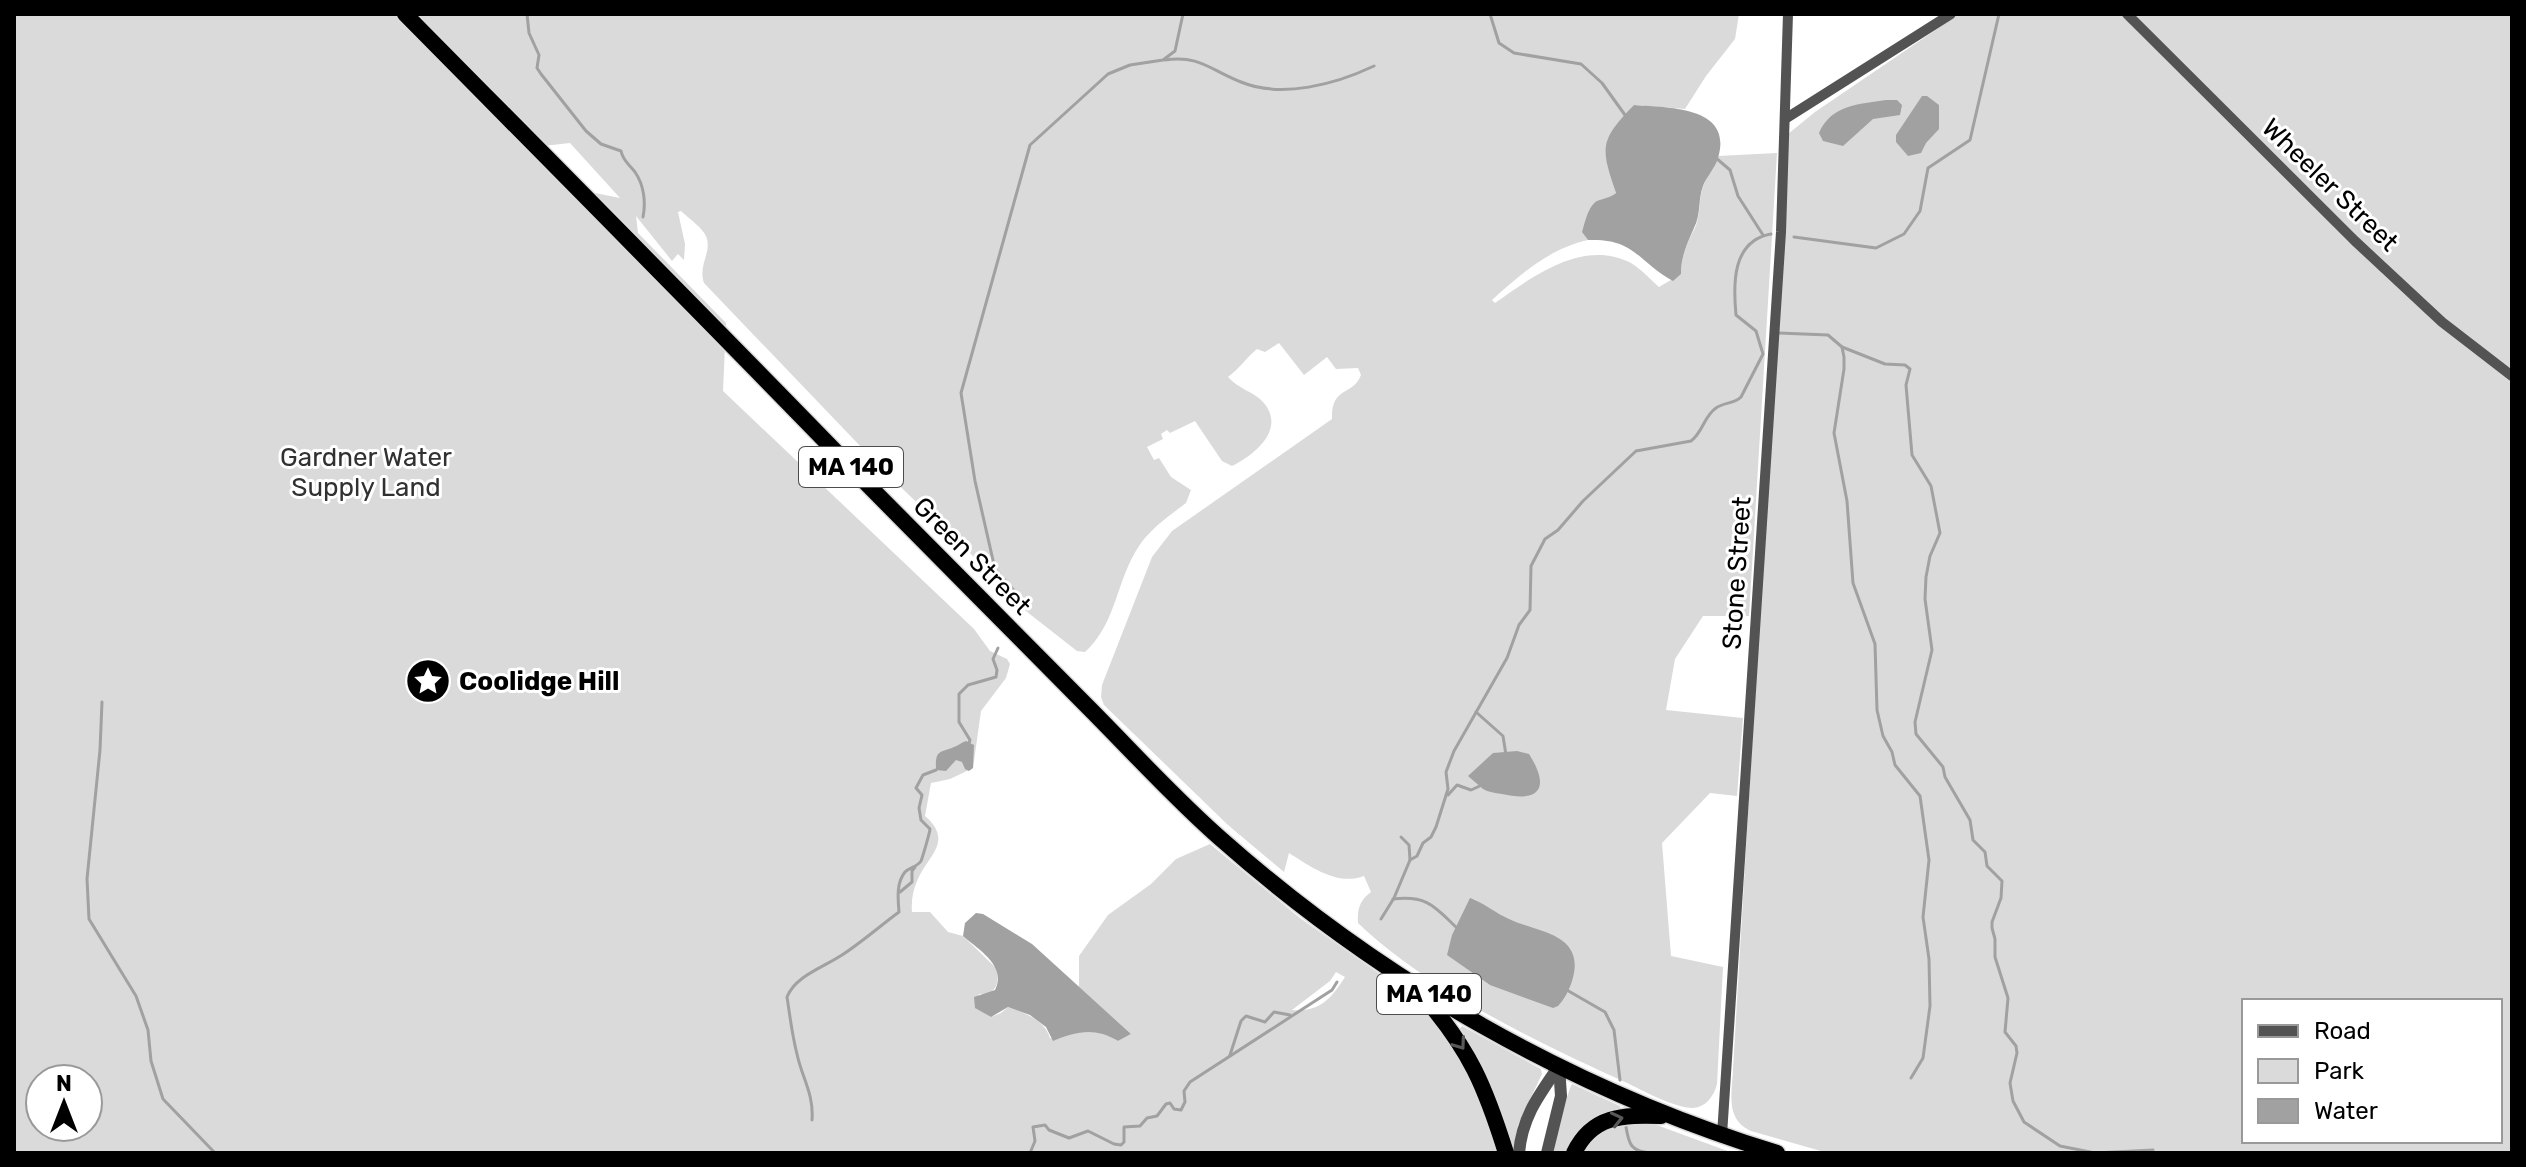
<svg xmlns="http://www.w3.org/2000/svg" width="2526" height="1167" font-family="Rubik,sans-serif">
  <rect width="100%" height="100%" fill="#fff"/>
  <g fill="#dadada" fill-rule="evenodd">
    <path d="M14,14H1739L1735,39L1706,76L1685,109L1634,105C1606,146 1598,143 1616,193L1606,200L1582,231L1588,240C1551,248 1520,274 1492,300L1495,303C1532,277 1583,238 1631,263C1641,269 1650,279 1659,287L1681,274C1681,256 1687,243 1695,228C1700,217 1699,202 1702,190C1705,179 1713,167 1718,156L1777,153L1749,616H1703L1675,659L1666,710L1743,718L1737,796L1710,793L1662,843L1671,956L1723,967L1717,1084C1714,1096 1706,1107 1693,1108C1674,1108 1642,1090 1625,1082C1537,1042 1428,990 1358,923C1357,909 1360,900 1371,892L1364,876C1337,886 1311,867 1289,853L1284,872L1228,825L1104,705L1101,697L1102,685L1152,557L1172,531L1332,419C1331,386 1353,396 1361,375L1358,368L1336,369L1327,357L1304,375L1279,343L1265,352L1257,349C1246,358 1239,369 1228,377C1238,389 1255,392 1264,403C1286,430 1254,455 1232,466L1222,461L1195,421L1170,433L1167,430L1161,434L1163,439L1147,447L1154,460L1159,458L1171,477L1191,490L1186,503C1170,515 1150,529 1139,546C1116,580 1117,623 1085,652L1077,651L1022,608L1020,601L886,473L704,283C698,265 711,254 707,239C705,229 688,218 681,211L678,212L685,244L684,260L678,254L672,261L636,216L638,233L726,323L723,391L974,629L990,651L1007,659L1010,664L1006,678L981,711L973,768L950,779L931,783L925,816C954,841 928,856 918,879C913,889 911,901 912,912H930L948,932L963,936L997,969C999,984 996,995 979,994L976,1008L991,1017L1001,1013L1008,1007C1026,1014 1044,1019 1050,1038C1058,1040 1060,1037 1068,1034C1086,1027 1103,1031 1118,1041L1131,1034L1079,987V956L1108,915L1151,884L1176,859L1210,844L1300,918L1415,999L1460,1053L1501,1153H14ZM570,143L620,198L575,189L534,147ZM1474,899L1510,920L1557,938L1452,935ZM1336,972L1345,977C1330,1000 1320,1012 1292,1010L1330,981ZM40,1079H88V1127H40Z"/>
    <path d="M1959,14H2512V1153H1828L1751,1131C1725,1119 1732,1094 1733,1069L1788,134L1815,112ZM2244,1001H2500V1141H2244Z"/>
    <path d="M1462,1026L1541,1069L1542,1074L1518,1125L1514,1147H1510L1485,1071L1460,1029Z"/>
    <path d="M1572,1084L1620,1106V1111L1568,1153H1552C1554,1142 1568,1090 1572,1084Z"/>
    <path d="M1643,1120L1733,1153H1583C1604,1125 1610,1126 1643,1120Z"/>
  </g>
  <g fill="#a1a1a1">
    <path d="M1922,96H1927L1939,105V129L1926,143L1921,153L1908,156L1896,142V135Z"/>
    <path d="M1886,100H1897L1902,105L1900,115L1873,119L1843,146L1823,141L1819,133C1831,105 1859,104 1886,100Z"/>
    <path d="M1634,105C1666,108 1734,105 1718,158C1715,168 1707,176 1703,186C1698,199 1701,215 1694,228C1687,244 1681,256 1681,274L1673,281C1637,261 1635,238 1588,240L1582,232C1585,223 1588,206 1597,201C1605,198 1609,198 1616,193C1600,147 1600,140 1634,105Z"/>
    <path d="M966,741L974,745L973,768L969,771L965,769L962,762L956,760L946,771L936,770C935,749 940,753 954,747C958,746 962,742 966,741Z"/>
    <path d="M1517,751L1529,754C1550,787 1541,803 1502,794C1495,793 1488,792 1483,789C1478,785 1473,780 1468,776L1493,753Z"/>
    <path d="M1470,898C1484,903 1496,913 1509,919C1536,932 1581,933 1574,973C1572,984 1566,998 1558,1006L1553,1008L1490,985L1447,955L1452,935Z"/>
    <path d="M976,913L983,914L1032,944L1131,1034L1118,1041C1095,1027 1077,1031 1053,1041L1046,1027L1030,1015L1008,1007L991,1017L975,1008L974,997L995,990C1007,966 979,950 963,936L965,923Z"/>
  </g>
  <g fill="none" stroke-linecap="round" stroke-linejoin="round">
    <g stroke="#a1a1a1" stroke-width="3">
      <path d="M527,14L529,33L539,55L537,68L541,74L586,131L601,144L621,151C623,161 629,164 635,172C644,185 646,202 643,217"/>
      <path d="M1490,14L1499,43L1514,53L1581,64L1602,83L1625,115"/>
      <path d="M1165,60C1200,55 1210,70 1241,82C1282,99 1336,84 1374,66"/>
      <path d="M1716,158L1730,170L1738,196L1763,235"/>
      <path d="M1794,237L1876,248L1904,234L1920,211L1928,168L1970,140L1999,14"/>
      <path d="M1779,333L1828,335L1842,347L1844,357V369L1834,433L1847,501L1853,583L1875,644L1877,710L1883,736L1892,752L1895,765L1920,796L1929,860L1923,917L1929,959L1930,1006L1923,1058L1911,1078"/>
      <path d="M1842,347L1885,364L1905,365L1910,369L1906,385L1912,455L1931,486L1940,533L1930,556L1926,577L1925,599L1932,650L1915,722L1916,734L1943,767L1945,777L1970,820L1973,840L1985,852L1987,866L2002,881L2001,898L1992,922V928L1995,939V957L2008,998L2005,1032L2016,1046L2017,1053L2010,1083L2013,1101L2024,1122L2060,1146L2095,1153L2153,1150"/>
      <path d="M1027,608L1026,604L995,569L975,481L961,393L1030,145L1108,74L1130,65L1163,60L1175,51L1183,14"/>
      <path d="M102,702L100,750L87,879L89,919L136,996L148,1030L151,1061L163,1099L215,1153"/>
      <path d="M1476,712L1503,736L1506,755"/>
      <path d="M969,743L970,740L959,722V694L968,685L996,677L997,670L993,659L998,648"/>
      <path d="M1448,795L1457,785L1471,790L1482,785"/>
      <path d="M1401,837L1409,845L1410,860"/>
      <path d="M900,892L912,882V871L915,867"/>
      <path d="M1393,899C1428,895 1435,907 1458,929"/>
      <path d="M1381,919L1394,898L1410,860L1417,856L1423,843L1431,837L1436,827L1448,789L1446,772L1454,751L1507,658L1519,625L1530,610L1531,566L1545,539L1558,530L1583,501L1636,451L1691,441C1703,432 1704,416 1716,408C1724,402 1734,404 1741,397L1763,354L1756,331L1736,315C1733,284 1732,241 1771,234"/>
      <path d="M1565,989L1605,1012L1614,1030L1620,1080"/>
      <path d="M1230,1055L1241,1021L1246,1016L1265,1022L1274,1012L1290,1015"/>
      <path d="M812,1120C814,1094 802,1078 797,1054C792,1035 790,1016 787,997C795,976 824,967 842,955C862,942 880,926 899,912C898,899 896,883 905,872C910,867 917,867 921,861C922,859 930,832 930,829L921,820L919,808L922,795L916,788L923,775L936,770"/>
      <path d="M1626,1127C1629,1145 1631,1151 1650,1153"/>
      <path d="M991,1153H1013"/>
      <path d="M1030,1153L1035,1141L1033,1127L1045,1125L1049,1130L1069,1138L1088,1131L1114,1144L1121,1145L1124,1142V1127L1140,1126L1147,1118L1157,1116L1166,1104L1170,1103L1174,1109L1181,1110L1185,1102L1184,1091L1190,1082L1332,990L1337,982"/>
    </g>
    <g stroke="#dbdbdb" stroke-width="19">
      <g id="trunk">
        <path d="M405,14C560,171 715,327 869,486C941,559 1014,632 1086,705C1131,750 1173,797 1221,839C1381,981 1572,1090 1777,1153"/>
        <path d="M1423,996C1470,1050 1485,1086 1506,1153"/>
        <path d="M1574,1153C1592,1115 1623,1115 1661,1116"/>
      </g>
    </g>
    <g stroke="#535353" stroke-width="10">
      <path d="M2127,14L2355,241L2442,322L2512,376"/>
      <path d="M1785,119L1951,14"/>
      <path d="M1722,1135L1781,232L1788,14"/>
    </g>
    <g stroke="#535353" stroke-width="12">
      <path d="M1519,1153C1522,1117 1539,1095 1559,1066"/>
      <path d="M1547,1153L1561,1096L1559,1066"/>
    </g>
    <use href="#trunk" stroke="#000" stroke-width="16"/>
  </g>
  <defs><path id="oneway-chevron" d="M-2-3.5L2.5 0L-2 3.5" fill="none" stroke-width="1.6" stroke-linecap="round" stroke-linejoin="round" transform="scale(2)"/></defs>
  <g stroke="#595959">
    <use href="#oneway-chevron" transform="translate(1460 1044) rotate(55)"/>
    <use href="#oneway-chevron" transform="translate(1617 1119) rotate(-13)"/>
  </g>
  <defs>
    <g id="sight-disc" transform="scale(2.3)"><circle r="9.5" fill="#000" stroke="#fff"/><path d="M0-6L1.8-2.2L6-1.7L2.9 1.2L3.7 5.4L0 3.3L-3.7 5.4L-2.9 1.2L-6-1.7L-1.8-2.2Z" fill="#fff"/></g>
  </defs>
  <g fill-rule="evenodd">
    <use href="#sight-disc" x="428" y="681"/>
  </g>
  <g text-anchor="middle" dominant-baseline="central" stroke-width="6" stroke-linejoin="round" paint-order="stroke">
    <g fill="#fff" stroke="#4c4c4c" stroke-width="2">
      <rect x="799" y="447" width="104" height="40" rx="6"/>
      <rect x="1377" y="974" width="104" height="40" rx="6"/>
    </g>
    <g font-size="24" font-weight="bold" fill="#000">
      <text x="851" y="467">MA 140</text>
      <text x="1429" y="994">MA 140</text>
    </g>
    <g font-size="26" fill="#000" stroke="#fff">
      <text transform="translate(2330 185) rotate(44)">Wheeler Street</text>
      <text transform="translate(972 556) rotate(45)">Green Street</text>
      <text transform="translate(1737 573) rotate(-86)">Stone Street</text>
    </g>
    <g font-size="26" fill="#313131" stroke="#fff">
      <text x="366" y="457">Gardner Water<tspan x="366" dy="30">Supply Land</tspan></text>
    </g>
    <g font-size="26" font-weight="bold" fill="#000" stroke="#fff" text-anchor="start">
      <text x="459" y="681">Coolidge Hill</text>
    </g>
  </g>
  <rect width="2526" height="1167" fill="none" stroke="#000000" stroke-width="32"/>
  <rect x="2242" y="999" width="260" height="144" fill="#ffffff" stroke="#999999" stroke-width="2"/>
  <rect x="2258" y="1025" width="40" height="12" fill="#535353" stroke="#999999" stroke-width="2"/>
  <text x="2314" y="1039" font-size="24" fill="#000000">Road</text>
  <rect x="2258" y="1059" width="40" height="24" fill="#dadada" stroke="#999999" stroke-width="2"/>
  <text x="2314" y="1079" font-size="24" fill="#000000">Park</text>
  <rect x="2258" y="1099" width="40" height="24" fill="#a1a1a1" stroke="#999999" stroke-width="2"/>
  <text x="2314" y="1119" font-size="24" fill="#000000">Water</text>
  <g transform="translate(64 1103)"><circle r="38" fill="#ffffff" stroke="#999999" stroke-width="2"/>
  <path d="M0-6L14 30L0 20L-14 30Z" fill="#000000"/>
  <text y="-12" font-size="22" font-weight="bold" text-anchor="middle" fill="#000000">N</text>
  </g>
</svg>
